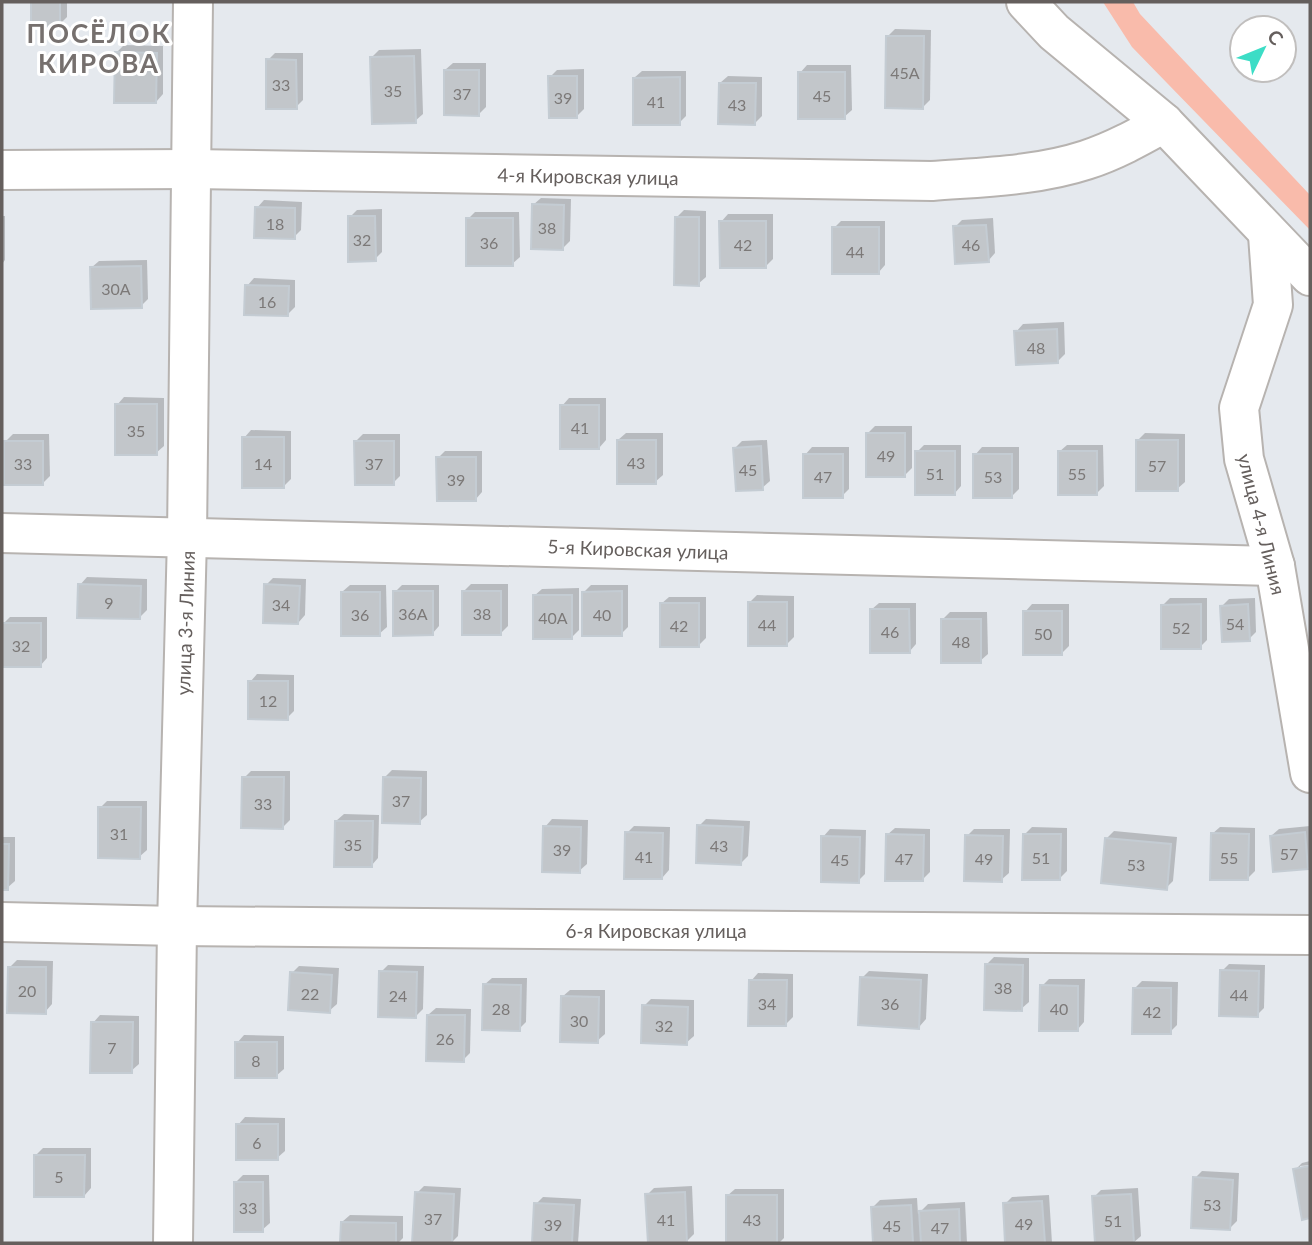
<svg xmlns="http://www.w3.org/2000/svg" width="1312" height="1245" font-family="Lato,sans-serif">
  <rect width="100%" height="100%" fill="#e5e9ee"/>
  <path fill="#f9bbab" d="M1103,2H1133L1140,14L1310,195V230L1132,47Z"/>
  <g fill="#0003">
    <path d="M33,2H67V17L60,24L33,25Z"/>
    <path d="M895,29L931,30L930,100L923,107L888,36Z"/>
    <path d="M124,45L163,46V94L156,102L116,53Z"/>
    <path d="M421,49L423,114L415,121L372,57L379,50Z"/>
    <path d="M275,53H303V100L296,107L268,60Z"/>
    <path d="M453,63H486V107L479,114L445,70Z"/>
    <path d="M807,65H851L852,110L844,117L800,73Z"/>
    <path d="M584,69V109L577,116L550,77L557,70Z"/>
    <path d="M642,71H686V116L679,123L634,78Z"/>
    <path d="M728,76L762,77V116L755,123L720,83Z"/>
    <path d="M541,198L571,199L570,241L563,248L533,205Z"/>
    <path d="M264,200L302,202L301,230L294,237L257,208Z"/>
    <path d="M382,209V252L375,259L350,217L357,210Z"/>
    <path d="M684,210L706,211V277L698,284L676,218Z"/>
    <path d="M475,212H519L520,257L512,264L468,219Z"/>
    <path d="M728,214H773V259L766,266L721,222Z"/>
    <path d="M2,216H5V260L2,264Z"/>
    <path d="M993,218L995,253L988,261L955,227L962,220Z"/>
    <path d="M841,221H885V265L878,273L834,228Z"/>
    <path d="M147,260L148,299L141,306L91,268L99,261Z"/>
    <path d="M254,278L295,280V307L287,315L247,286Z"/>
    <path d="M1064,322L1065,354L1058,361L1016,332L1023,324Z"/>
    <path d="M124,397L164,398V446L156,453L117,405Z"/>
    <path d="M569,398H606V440L599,448L562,406Z"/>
    <path d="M875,426H912V468L905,475L868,433Z"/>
    <path d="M251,430L291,431V479L283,487L244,438Z"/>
    <path d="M626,433H663V475L655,482L618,440Z"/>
    <path d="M1145,433L1185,434V482L1177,489L1138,440Z"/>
    <path d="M13,434H49L50,476L43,483L5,442Z"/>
    <path d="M363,434H400V476L393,483L356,441Z"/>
    <path d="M767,440L770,481L762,488L735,448L742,441Z"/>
    <path d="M924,445H961V486L954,494L917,452Z"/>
    <path d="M1067,445H1103L1104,486L1097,493L1059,452Z"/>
    <path d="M812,447H849V489L842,496L805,455Z"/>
    <path d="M982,447H1019V489L1012,496L975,455Z"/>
    <path d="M445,451H482V492L475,500L438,458Z"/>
    <path d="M87,577L147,579V610L140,617L80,585Z"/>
    <path d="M273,578L306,579L305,615L298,623L266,585Z"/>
    <path d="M471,584H508V626L501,633L464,591Z"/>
    <path d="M350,585H386L387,627L379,634L342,592Z"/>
    <path d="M402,585H439V626L432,634L395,592Z"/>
    <path d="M591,585H628V627L621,634L584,592Z"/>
    <path d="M579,588V630L572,637L534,596L542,589Z"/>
    <path d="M757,595L794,596V637L786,645L749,603Z"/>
    <path d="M669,597H706V638L699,645L661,604Z"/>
    <path d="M1170,598H1207V640L1200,647L1163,605Z"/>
    <path d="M1255,598L1256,632L1249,639L1222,606L1229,599Z"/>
    <path d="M879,603H916V644L909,652L871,610Z"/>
    <path d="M1032,604H1069V646L1062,653L1025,612Z"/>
    <path d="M950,612H987L988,654L980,661L943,619Z"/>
    <path d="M10,617H47V658L40,666L3,624Z"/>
    <path d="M257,674L294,675V711L287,718L250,682Z"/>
    <path d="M392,770L427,771V815L419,822L384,778Z"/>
    <path d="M251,771H290V820L283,827L244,778Z"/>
    <path d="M107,801H147V850L139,857L100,808Z"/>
    <path d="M344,814L379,815L378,858L371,866L336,821Z"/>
    <path d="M552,819L588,820L587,864L579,871L545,827Z"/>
    <path d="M706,819L750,821L748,856L741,863L699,826Z"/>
    <path d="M634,826L670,827L669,870L662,878L627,833Z"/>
    <path d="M1310,826V865L1308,868L1271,836L1279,829Z"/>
    <path d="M1032,827L1067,828V871L1060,878L1025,834Z"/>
    <path d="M1220,827L1255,828V871L1247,879L1212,834Z"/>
    <path d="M895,828L930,829V872L922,880L887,835Z"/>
    <path d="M830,829L866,830L865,874L858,881L823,837Z"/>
    <path d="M974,829H1010L1009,873L1001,880L967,836Z"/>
    <path d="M1114,831L1177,837L1173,881L1166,888L1107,838Z"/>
    <path d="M2,837H15V881L7,888H2Z"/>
    <path d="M994,957L1029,958V1002L1021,1009L986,965Z"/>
    <path d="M17,960L53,961L52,1004L45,1012L10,967Z"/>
    <path d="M1229,964L1265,965L1264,1008L1257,1015L1222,971Z"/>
    <path d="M388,965L424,966L423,1009L416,1016L381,972Z"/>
    <path d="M299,966L339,968L337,1004L329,1011L292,973Z"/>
    <path d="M869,971L928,974L926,1019L919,1027L862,978Z"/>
    <path d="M758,973L793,974V1017L786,1024L751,981Z"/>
    <path d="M492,978H527L526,1022L519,1029L484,985Z"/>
    <path d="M1049,979H1085L1084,1022L1077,1030L1042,986Z"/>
    <path d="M1142,981L1178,982L1177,1025L1170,1032L1135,988Z"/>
    <path d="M570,990H605V1034L597,1041L562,997Z"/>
    <path d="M651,999L694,1000V1036L686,1043L644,1006Z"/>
    <path d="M436,1008L471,1009L470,1053L463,1060L428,1015Z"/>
    <path d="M100,1015L139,1016V1064L131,1071L93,1023Z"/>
    <path d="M244,1035L284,1036V1069L276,1076L237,1043Z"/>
    <path d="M245,1117L285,1118V1151L277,1158L238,1125Z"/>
    <path d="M43,1148H91V1188L84,1196L35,1156Z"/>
    <path d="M1310,1161V1165L1300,1166V1170L1310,1168V1216L1303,1218L1295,1170L1302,1163Z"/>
    <path d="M1202,1171L1239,1173L1237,1221L1230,1228L1195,1178Z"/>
    <path d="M243,1175H269L270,1223L262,1230L235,1183Z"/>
    <path d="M424,1186L461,1188L458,1236L451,1243L414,1241L417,1193Z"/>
    <path d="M692,1186L694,1234L687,1241L649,1243L647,1195L654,1188Z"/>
    <path d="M1138,1188L1141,1236L1133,1243H1096L1094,1197L1101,1190Z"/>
    <path d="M735,1189H784V1238L779,1243H728L727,1196Z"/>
    <path d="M1049,1195L1052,1243H1007L1005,1204L1012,1197Z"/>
    <path d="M543,1197L581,1199L578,1243H534L536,1204Z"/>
    <path d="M917,1198L918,1214L928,1204L965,1202L967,1243H875L873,1207L880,1200Z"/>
    <path d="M350,1215L403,1216V1238L398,1243H342V1222Z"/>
  </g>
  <g fill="#c2c6ca" stroke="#c4ccd3" stroke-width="2">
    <path d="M31,2H60V26L31,27Z"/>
    <path d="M886,36H924L923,109L885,108Z"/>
    <path d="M115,52L157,53L156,103H114Z"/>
    <path d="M414,56L416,123L372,124L370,57Z"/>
    <path d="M266,59L296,60L297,109H266Z"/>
    <path d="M444,70H479V116L444,115Z"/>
    <rect x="798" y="72" width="47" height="47"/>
    <path d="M548,76H577V118H549Z"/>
    <path d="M680,77V125H633V78Z"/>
    <path d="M719,83H756L755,125L718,124Z"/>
    <path d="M532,204L564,205L563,250L531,249Z"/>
    <path d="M255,207L295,208V239L254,238Z"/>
    <path d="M348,216H375L376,261L348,262Z"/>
    <path d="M675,217H699V286L674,285Z"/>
    <rect x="466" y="218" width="47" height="48"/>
    <path d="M719,221H766V268H720Z"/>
    <path d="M986,225L989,262L955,264L953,226Z"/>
    <rect x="832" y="227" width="47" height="47"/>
    <path d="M141,266L142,308L91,309L90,267Z"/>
    <path d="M245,285L289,286L288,316L244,315Z"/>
    <path d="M1057,329L1058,363L1016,365L1014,331Z"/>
    <rect x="115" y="404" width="42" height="51"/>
    <rect x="560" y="405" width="39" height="44"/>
    <rect x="866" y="433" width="39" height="44"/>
    <rect x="242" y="437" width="42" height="51"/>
    <rect x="617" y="440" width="39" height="44"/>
    <rect x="1136" y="440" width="42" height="51"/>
    <rect x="4" y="441" width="39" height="44"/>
    <path d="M354,441H394V485H355Z"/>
    <path d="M761,446L763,490L736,491L733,448Z"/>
    <rect x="915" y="451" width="40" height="44"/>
    <rect x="1058" y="451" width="39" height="44"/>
    <rect x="803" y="454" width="40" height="44"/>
    <rect x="973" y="454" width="39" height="44"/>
    <path d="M436,457H476V501H437Z"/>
    <path d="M78,584L141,586L140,619L77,618Z"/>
    <path d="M264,584L300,586L298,624L263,623Z"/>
    <path d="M393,591H433V635L393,636Z"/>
    <rect x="462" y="591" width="39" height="44"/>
    <path d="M622,591V636H582V592Z"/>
    <rect x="341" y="592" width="39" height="44"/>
    <rect x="533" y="595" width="39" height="44"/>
    <rect x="748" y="602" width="39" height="44"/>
    <rect x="660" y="603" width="39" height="44"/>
    <path d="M1201,604V649H1161V605Z"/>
    <path d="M1248,604L1250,641L1222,642L1220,606Z"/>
    <path d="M870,609H909L910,653H870Z"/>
    <rect x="1023" y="611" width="39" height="44"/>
    <rect x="941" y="619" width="40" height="44"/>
    <rect x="2" y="623" width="39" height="44"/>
    <path d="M248,681H288V720L248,719Z"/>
    <path d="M242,777H284L283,829L241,828Z"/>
    <path d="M383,777L421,778L420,824L382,823Z"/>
    <path d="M98,807H141L140,859L98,858Z"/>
    <path d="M335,821H373L372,867H334Z"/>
    <path d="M697,825L743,827L741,865L696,863Z"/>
    <path d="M543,826L581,827L580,873L542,872Z"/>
    <path d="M625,832L663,833L662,879H624Z"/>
    <path d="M1305,832L1308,869L1273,872L1270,836Z"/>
    <path d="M1211,833L1249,834L1248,880H1210Z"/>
    <path d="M886,834L924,835L923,881H885Z"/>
    <path d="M1023,834H1061L1060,880H1022Z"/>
    <path d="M965,835L1003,836L1002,882L964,881Z"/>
    <path d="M821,836L860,837L859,883L821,882Z"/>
    <path d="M1105,838L1171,844L1167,890L1101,883Z"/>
    <path d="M2,844H9L8,890H2Z"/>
    <path d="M985,964L1023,965L1022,1011L984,1010Z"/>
    <path d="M8,967H46V1014L7,1013Z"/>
    <path d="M1220,970L1259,971L1258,1017L1219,1016Z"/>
    <path d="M379,971L417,972L416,1018L378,1017Z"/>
    <path d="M290,972L332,975L330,1013L288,1010Z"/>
    <path d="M860,977L921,980L919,1029L858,1025Z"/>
    <path d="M749,980H787L786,1026H748Z"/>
    <path d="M483,984L521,985L520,1031L482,1030Z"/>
    <path d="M1040,985L1078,986V1031H1039Z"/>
    <path d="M1133,988H1171V1034H1132Z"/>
    <path d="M561,996L599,997L598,1043L560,1042Z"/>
    <path d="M642,1005L688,1007L687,1045L641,1043Z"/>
    <path d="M427,1015H465L464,1062L426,1061Z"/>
    <path d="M91,1022H133L132,1073H90Z"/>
    <rect x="235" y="1042" width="42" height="36"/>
    <rect x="236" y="1124" width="42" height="36"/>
    <path d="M34,1155H85L84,1197H34Z"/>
    <path d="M1310,1166V1218L1302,1220L1293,1169Z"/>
    <path d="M1193,1177L1233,1180L1230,1230L1191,1228Z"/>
    <rect x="234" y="1182" width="29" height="50"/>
    <path d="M415,1192L454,1194L452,1243H412Z"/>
    <path d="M685,1192L687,1243H648L645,1194Z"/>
    <path d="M1131,1194L1134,1243H1095L1092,1196Z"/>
    <rect x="726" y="1195" width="51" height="48"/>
    <path d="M1042,1201L1045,1243H1005L1003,1203Z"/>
    <path d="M534,1203L574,1205L572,1243H532Z"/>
    <path d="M911,1205L913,1243H873L871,1207Z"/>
    <path d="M959,1209L960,1243H921L919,1211Z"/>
    <path d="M341,1222L396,1223V1243H340Z"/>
  </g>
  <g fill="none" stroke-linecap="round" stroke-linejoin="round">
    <g stroke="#b7b3b0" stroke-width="42">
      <g id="minor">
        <path d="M1026,2L1054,32L1164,123L1310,276"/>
        <path d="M2,170L191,169L932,181C983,177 1037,176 1086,160C1114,151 1139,137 1164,123"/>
        <path d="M1268,235L1273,305L1239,408L1244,459L1275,566L1310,773"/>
        <path d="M2,533L1275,566"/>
        <path d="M2,922L177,926L1310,935"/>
        <path d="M173,1243L177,926L187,537L193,2"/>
      </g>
    </g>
    <use href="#minor" stroke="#fff" stroke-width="38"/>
  </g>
  <g text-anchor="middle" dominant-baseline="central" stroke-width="6" stroke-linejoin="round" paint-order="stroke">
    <g font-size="16" fill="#7c7978">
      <text x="905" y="72">45А</text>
      <text x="281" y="84">33</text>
      <text x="393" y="90">35</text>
      <text x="462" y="93">37</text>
      <text x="822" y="95">45</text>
      <text x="563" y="97">39</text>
      <text x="656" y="101">41</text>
      <text x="737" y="104">43</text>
      <text x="275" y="223">18</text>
      <text x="547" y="227">38</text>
      <text x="362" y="239">32</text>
      <text x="489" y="242">36</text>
      <text x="743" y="244">42</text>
      <text x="971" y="244">46</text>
      <text x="855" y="251">44</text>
      <text x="116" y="288">30А</text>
      <text x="267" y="301">16</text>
      <text x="1036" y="347">48</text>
      <text x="580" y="427">41</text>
      <text x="136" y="430">35</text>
      <text x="886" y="455">49</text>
      <text x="636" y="462">43</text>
      <text x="23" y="463">33</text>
      <text x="263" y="463">14</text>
      <text x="374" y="463">37</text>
      <text x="1157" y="465">57</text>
      <text x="748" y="469">45</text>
      <text x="935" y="473">51</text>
      <text x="1077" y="473">55</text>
      <text x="823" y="476">47</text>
      <text x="993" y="476">53</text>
      <text x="456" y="479">39</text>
      <text x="109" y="602">9</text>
      <text x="281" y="604">34</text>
      <text x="413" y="613">36А</text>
      <text x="482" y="613">38</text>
      <text x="360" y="614">36</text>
      <text x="602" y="614">40</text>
      <text x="553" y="617">40А</text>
      <text x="1235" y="623">54</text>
      <text x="767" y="624">44</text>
      <text x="679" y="625">42</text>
      <text x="1181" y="627">52</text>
      <text x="890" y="631">46</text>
      <text x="1043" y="633">50</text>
      <text x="961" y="641">48</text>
      <text x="21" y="645">32</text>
      <text x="268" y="700">12</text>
      <text x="401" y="800">37</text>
      <text x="263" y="803">33</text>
      <text x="119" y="833">31</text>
      <text x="353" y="844">35</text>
      <text x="719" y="845">43</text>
      <text x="562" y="849">39</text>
      <text x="1289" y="853">57</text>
      <text x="644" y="856">41</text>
      <text x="1041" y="857">51</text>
      <text x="1229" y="857">55</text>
      <text x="904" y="858">47</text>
      <text x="984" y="858">49</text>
      <text x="840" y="859">45</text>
      <text x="1136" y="864">53</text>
      <text x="1003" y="987">38</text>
      <text x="27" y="990">20</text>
      <text x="310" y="993">22</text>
      <text x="1239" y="994">44</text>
      <text x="398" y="995">24</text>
      <text x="767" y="1003">34</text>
      <text x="890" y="1003">36</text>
      <text x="501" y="1008">28</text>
      <text x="1059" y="1008">40</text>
      <text x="1152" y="1011">42</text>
      <text x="579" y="1020">30</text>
      <text x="664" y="1025">32</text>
      <text x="445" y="1038">26</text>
      <text x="112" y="1047">7</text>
      <text x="256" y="1060">8</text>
      <text x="257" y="1142">6</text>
      <text x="59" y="1176">5</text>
      <text x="1212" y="1204">53</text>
      <text x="248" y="1207">33</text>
      <text x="433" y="1218">37</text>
      <text x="666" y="1219">41</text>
      <text x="752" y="1219">43</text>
      <text x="1113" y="1220">51</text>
      <text x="1024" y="1223">49</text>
      <text x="553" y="1224">39</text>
      <text x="892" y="1225">45</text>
      <text x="940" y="1227">47</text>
    </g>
    <g font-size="19" fill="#655f5d" stroke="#fff">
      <text transform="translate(588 176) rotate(1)">4-я Кировская улица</text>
      <text transform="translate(1262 524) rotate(76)">улица 4-я Линия</text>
      <text transform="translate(638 549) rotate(2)">5-я Кировская улица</text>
      <text transform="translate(185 623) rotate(-88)">улица 3-я Линия</text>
      <text x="656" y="930">6-я Кировская улица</text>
    </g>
    <g font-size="26" font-weight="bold" letter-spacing="2" fill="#76706e" stroke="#fff">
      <text x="99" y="33">ПОСЁЛОК<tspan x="99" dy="30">КИРОВА</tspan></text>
    </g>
  </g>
  <rect width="1312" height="1245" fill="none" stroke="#655f5d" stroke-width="7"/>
  <g transform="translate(1263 49) rotate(47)"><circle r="33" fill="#ffffff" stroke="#c1bfbe" stroke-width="2"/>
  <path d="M0-5L12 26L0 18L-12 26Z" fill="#3cddc6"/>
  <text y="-10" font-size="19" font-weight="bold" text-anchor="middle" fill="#655f5d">С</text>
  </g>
</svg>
